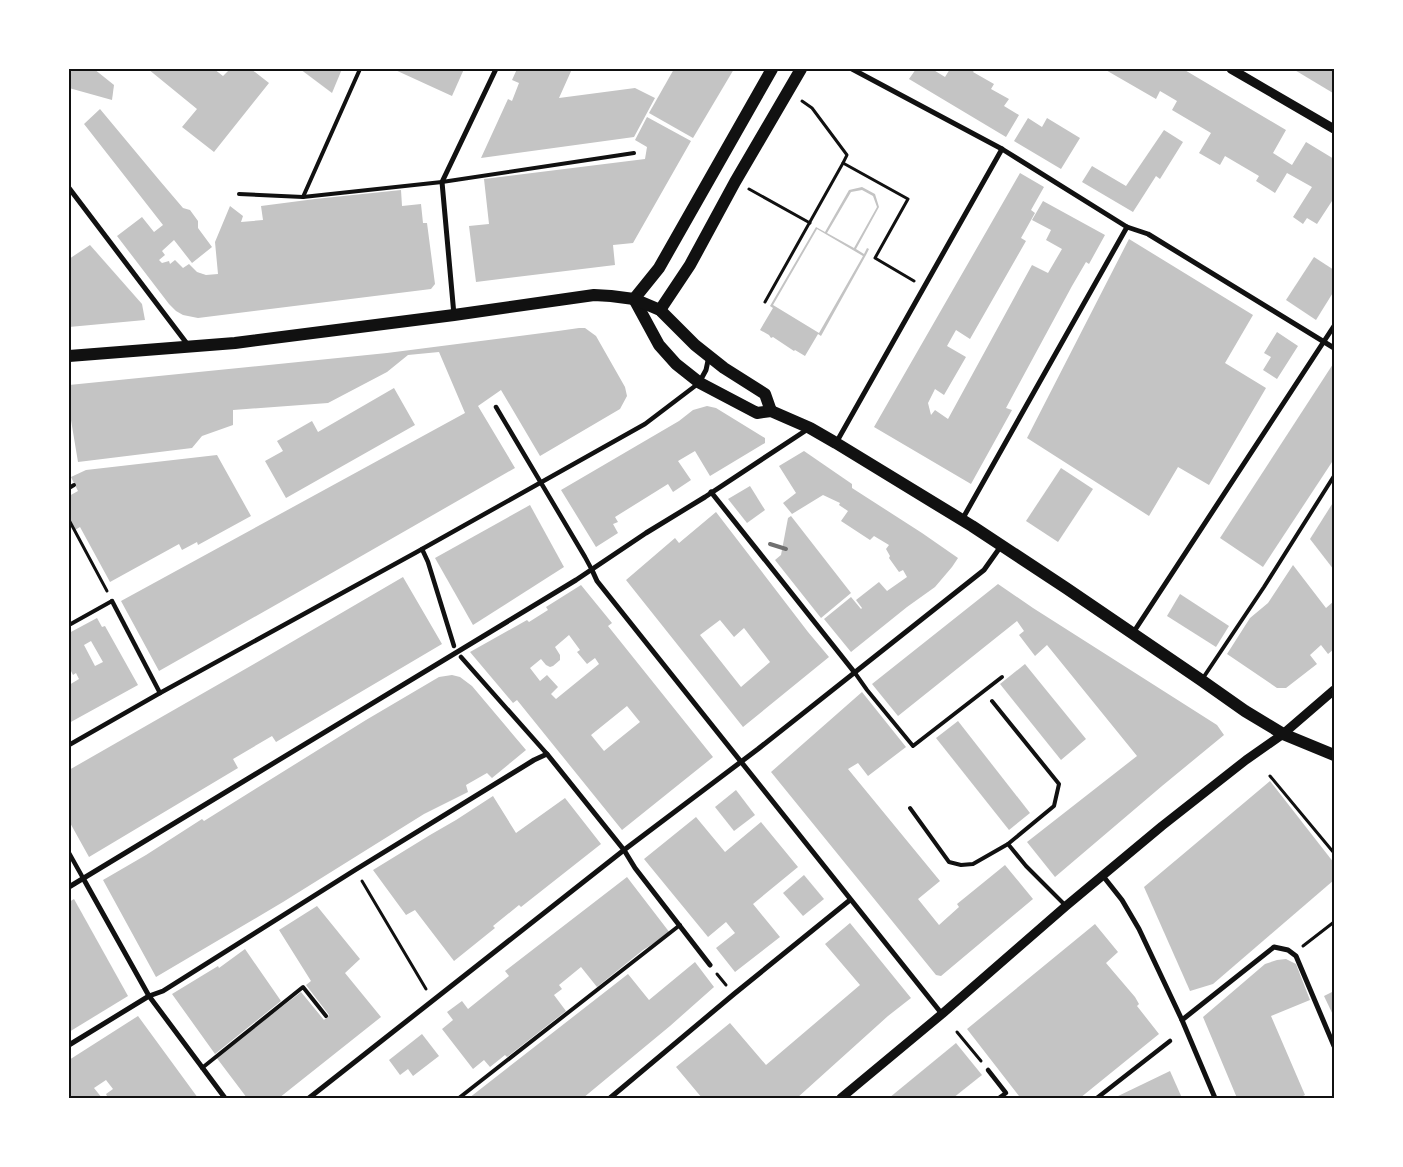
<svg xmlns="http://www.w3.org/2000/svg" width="1403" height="1167" font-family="'DejaVu Sans',sans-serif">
  <rect width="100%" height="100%" fill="#fff"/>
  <g fill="#c4c4c4" fill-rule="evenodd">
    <path d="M74,69H94L114,85L112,100L69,88V73Z"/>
    <path d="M148,69H214L223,76L230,69H251L269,83L214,152L182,127L197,109Z"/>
    <path d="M300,69H342L332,93Z"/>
    <path d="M393,69H464L452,96Z"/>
    <path d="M517,69H572L559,98L635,88L655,98L634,137L481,158L508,99L512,101L519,83L512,80Z"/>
    <path d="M674,69H734L693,138L649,113Z"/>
    <path d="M916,69H932L945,77L950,69H975L973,72L994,84L991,89L1009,99L1004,106L1019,115L1006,137L909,79Z"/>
    <path d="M1104,69H1183L1286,130L1273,153L1292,165L1306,142L1334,159V202L1332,201L1317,224L1307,218L1303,224L1293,217L1312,187L1287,173L1275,193L1256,181L1259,176L1225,156L1220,165L1199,153L1211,133L1172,110L1177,101L1160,91L1156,99Z"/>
    <path d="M1293,69H1334V92L1333,93Z"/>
    <path d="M100,109L160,181L183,208L190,210L198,221V228L212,247L192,263L174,240L162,251L165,255L159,260L162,263L169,261L170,264L175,260L183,268L189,264L197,272L206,275L218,274L215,242L230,206L243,216L241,222L263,220L261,206L315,199L401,190L402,206L421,204L423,223H427L435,284L431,289L198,318L183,315L176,311L169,304L117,236L142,217L154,232L163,225L84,124Z"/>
    <path d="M647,117L691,141L633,243L613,245L615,265L476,282L469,226L489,224L484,179L645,159L647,147L635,140Z"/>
    <path d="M1028,118L1042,127L1047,118L1080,138L1061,169L1014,141Z"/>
    <path d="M1164,130L1183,142L1160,179L1156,176L1133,212L1082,182L1092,166L1126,186Z"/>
    <path d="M1020,173L1044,187L1031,210L1035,213L1021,238L1026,241L970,339L956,330L947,346L966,357L944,395L935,389L928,403L931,415L935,410L948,419L1032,265L1048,273L1062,249L1046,240L1051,230L1032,220L1043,201L1105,235L1089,264L1086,262L1072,286L1006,408L1012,410L971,484L874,427Z"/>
    <path d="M862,187L875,194L879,207L856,249L864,254L867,248L869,249L866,255L821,336L818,334L805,356L795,350L794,351L773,337L771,338L769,335L760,330L773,308L770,306L816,227L825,232L849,190ZM862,190L873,196L877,207L854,248L827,233L851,192ZM817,229L863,256L819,333L773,305Z"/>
    <path d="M1129,239L1253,315L1225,363L1266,388L1209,485L1178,467L1149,516L1027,438Z"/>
    <path d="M90,245L142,304L145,320L69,327V259Z"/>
    <path d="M1314,257L1334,270V291L1316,320L1286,300Z"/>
    <path d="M579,328H585L596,336L625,387L627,396L620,409L540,456L501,390L478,406L515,468L316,582L159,671L121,601L465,413L439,352L408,355L387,372L328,403L233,410V425L202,436L192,448L78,462L69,408V385L387,353L558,331Z"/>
    <path d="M1277,332L1298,346L1277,379L1263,370L1271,357L1264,353Z"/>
    <path d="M1333,364L1334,365V459L1263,567L1220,538Z"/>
    <path d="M394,388L415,425L286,498L265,461L283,451L277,441L312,421L318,432Z"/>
    <path d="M707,406L716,408L765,438V443L710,476L695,451L678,461L691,480L673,492L668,484L615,517L618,522L613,524L618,533L596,547L561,490L679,421L693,410Z"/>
    <path d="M804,451L852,484V488L922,533L958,558L952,567L935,587L907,607L851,652L824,619L851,597L861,609L862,608L856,600L879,582L887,591L907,577L903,570L899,572L889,558L890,556L886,549L889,545L874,536L870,540L841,521L848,511L839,505L840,503L823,495L792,514L783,503L796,493L779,466Z"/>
    <path d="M217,455L251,516L198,545L197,542L182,550L179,544L110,582L80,527L75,530L70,519L69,496L78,491L71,477L86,470Z"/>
    <path d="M1061,468L1093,489L1058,542L1026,521Z"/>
    <path d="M750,486L765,510L747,523L728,499Z"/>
    <path d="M1334,501V570L1310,539Z"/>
    <path d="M530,505L564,567L473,625L435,558Z"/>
    <path d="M716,512L808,632L829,657L743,727L626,580L675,538L679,543ZM720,620L734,637L744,628L770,662L741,687L700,635Z"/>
    <path d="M791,516L851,593L821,618L775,560L781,555L788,518Z"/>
    <path d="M1293,565L1326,608L1334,601V649L1328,654L1321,645L1310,655L1317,664L1286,688H1277L1227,654L1250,618L1268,603Z"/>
    <path d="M403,577L442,644L276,742L272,736L233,759L238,768L89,857L69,821V770L254,664Z"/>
    <path d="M998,584L1033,608L1217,725L1224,735L1162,786L1055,877L1027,842L1137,756L1047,645L1035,656L1019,635L1024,631L1017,621L898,716L872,684Z"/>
    <path d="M581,585L612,623L608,626L713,757L622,830L517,700L513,703L470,652L527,620L529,622L548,610L546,607ZM569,635L580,650L577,652L587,664L595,658L599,664L556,699L551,694L558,687L547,675L540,681L530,668L541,659L546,665L550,667L553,666L560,660V655L555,647ZM627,706L640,722L604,751L591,735Z"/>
    <path d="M1180,594L1229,626L1216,647L1167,616Z"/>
    <path d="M97,618L102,627L105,626L138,685L69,723V685L79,679L76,673L73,675L69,667V633ZM91,641L103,662L95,666L84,645Z"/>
    <path d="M1025,664L1086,739L1061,760L1000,684Z"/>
    <path d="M452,675L460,677L472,686L526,750L492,778L487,773L466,785L468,792L424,814L283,902L156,977L103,880L146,855L202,819L204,821L366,720L439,677Z"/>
    <path d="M862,692L906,747L868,776L858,763L848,769L940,881L918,899L939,925L959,907L957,904L1005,865L1033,899L941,976L936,975L771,772Z"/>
    <path d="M958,721L1030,813L1009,830L936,738Z"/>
    <path d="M1270,781L1334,863V880L1213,984L1190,991L1144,887Z"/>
    <path d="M736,790L755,815L734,831L715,807Z"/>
    <path d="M493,796L516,833L565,798L601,844L521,907L519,905L493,926L495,928L454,961L415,910L406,915L373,870L430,835L456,820Z"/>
    <path d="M696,817L725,852L761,822L798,867L753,904L780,937L735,972L716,948L735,933L726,922L708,937L644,859Z"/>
    <path d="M804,875L824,899L803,916L783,893Z"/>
    <path d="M627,877L670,933L643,950L597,987L581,967L559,985L562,989L554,995L566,1011L507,1057L505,1055L490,1067L484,1060L473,1069L442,1029L453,1020L447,1012L462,1001L468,1009L509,976L505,971Z"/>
    <path d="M74,899L128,996L69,1032V902Z"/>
    <path d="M317,906L360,959L345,973L381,1017L279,1098H247L216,1057L301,992L324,1020L329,1015L306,985L311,981L279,930Z"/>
    <path d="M850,923L911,998L888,1016L797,1098H702L676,1067L730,1023L766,1065L860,985L825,944Z"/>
    <path d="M1095,924L1118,952L1106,963L1135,997L1139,1004L1137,1006L1159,1034L1080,1098H1016L1019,1096L967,1029Z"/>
    <path d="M245,949L281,1001L215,1054L172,994L218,966L219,968Z"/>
    <path d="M1286,959L1296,964L1310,1000L1271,1016L1305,1095L1299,1098H1237L1203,1017L1265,964L1277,960Z"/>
    <path d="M695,962L714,987L670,1026L583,1098H469L628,974L649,1000Z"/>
    <path d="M1334,991V1017L1324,996Z"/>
    <path d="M138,1016L198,1098H108L106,1094L113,1089L106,1080L94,1088L102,1098H69V1060Z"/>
    <path d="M422,1034L439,1056L413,1076L408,1069L400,1075L389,1060Z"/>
    <path d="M956,1043L982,1075L953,1098H889Z"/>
    <path d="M1170,1071L1182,1098H1114Z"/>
  </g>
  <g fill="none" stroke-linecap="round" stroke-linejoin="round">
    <g stroke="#111" stroke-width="3">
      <path d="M802,101L812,108L847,155L843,163"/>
      <path d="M749,189L810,223"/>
      <path d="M765,302L843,163L908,199L875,258L914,281"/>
      <path d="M69,520L107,591"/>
      <path d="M1270,776L1334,853"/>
      <path d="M362,881L426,989"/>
      <path d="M1303,946L1334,922"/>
      <path d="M717,974L726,985"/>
      <path d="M957,1032L981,1061"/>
    </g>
    <g stroke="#111" stroke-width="4">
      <path d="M239,194L303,197L442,182L634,153"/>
      <path d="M303,197L360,69"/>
      <path d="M69,488L74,485"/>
      <path d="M69,625L112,601"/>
      <path d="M855,673L867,690L913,746L1002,677"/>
      <path d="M1203,678L1264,587L1334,476"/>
      <path d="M992,701L1059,784L1054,806L1008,844"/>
      <path d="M910,808L949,862L961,865L973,864L1008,844L1026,866L1066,906"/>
      <path d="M202,1068L303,987L326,1016"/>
      <path d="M459,1098L680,925"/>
    </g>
    <g stroke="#111" stroke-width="4.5">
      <path d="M496,407L585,557L592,570"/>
      <path d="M422,549L428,562L454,646"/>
      <path d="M112,601L160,693"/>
      <path d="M461,657L547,754"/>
      <path d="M69,745L160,693L415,553L645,424L699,383"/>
      <path d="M69,853L83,878"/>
      <path d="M988,1070L1006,1093L999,1098"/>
      <path d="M1097,1098L1170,1041"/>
    </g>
    <g stroke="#111" stroke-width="5">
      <path d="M852,69L1002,149L1127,227L1148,234L1334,348"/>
      <path d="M69,188L188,345"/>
      <path d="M454,315L442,182L496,69"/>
      <path d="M700,381L706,370L709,356"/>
      <path d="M836,443L1002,149"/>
      <path d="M711,492L855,673"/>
      <path d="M963,518L1127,227"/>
      <path d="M592,570L597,581L942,1014"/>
      <path d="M1133,633L1334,326"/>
      <path d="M1103,876L1122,900L1139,929L1182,1020L1215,1098"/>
      <path d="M83,878L149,996L225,1098"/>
      <path d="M69,887L576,580L646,533L705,497L808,429"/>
      <path d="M1182,1020L1274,947L1288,950L1296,956L1334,1046"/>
      <path d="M69,1045L149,996L163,991L355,870L534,760L547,754L624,850L635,868L710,965"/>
      <path d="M309,1098L624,850L758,749L984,570L1001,546"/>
      <path d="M610,1098L734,994L850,900"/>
    </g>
    <g stroke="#111" stroke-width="9">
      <path d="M1231,69L1334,129"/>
      <path d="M841,1098L942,1014L1066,906L1162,826L1246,760L1283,734L1334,690"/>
    </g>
    <g stroke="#111" stroke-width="12">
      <path d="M634,299L659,345L676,364L700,383L757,413L771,411L810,428L836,443L972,526L1066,588L1201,680L1245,711L1283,734L1334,755"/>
      <path d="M634,299L659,268L772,69"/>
      <path d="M660,310L690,265L735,182L801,69"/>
      <path d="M69,356L235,343L454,315L594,295L611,296L634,299L660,310L695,345L724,368L765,394L771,411"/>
    </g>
    <path stroke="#707070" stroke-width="4" d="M770,544L786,549"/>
  </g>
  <rect width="1403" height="1167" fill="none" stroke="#ffffff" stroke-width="140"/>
  <rect x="70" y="70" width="1263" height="1027" fill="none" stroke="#111" stroke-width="2"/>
</svg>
